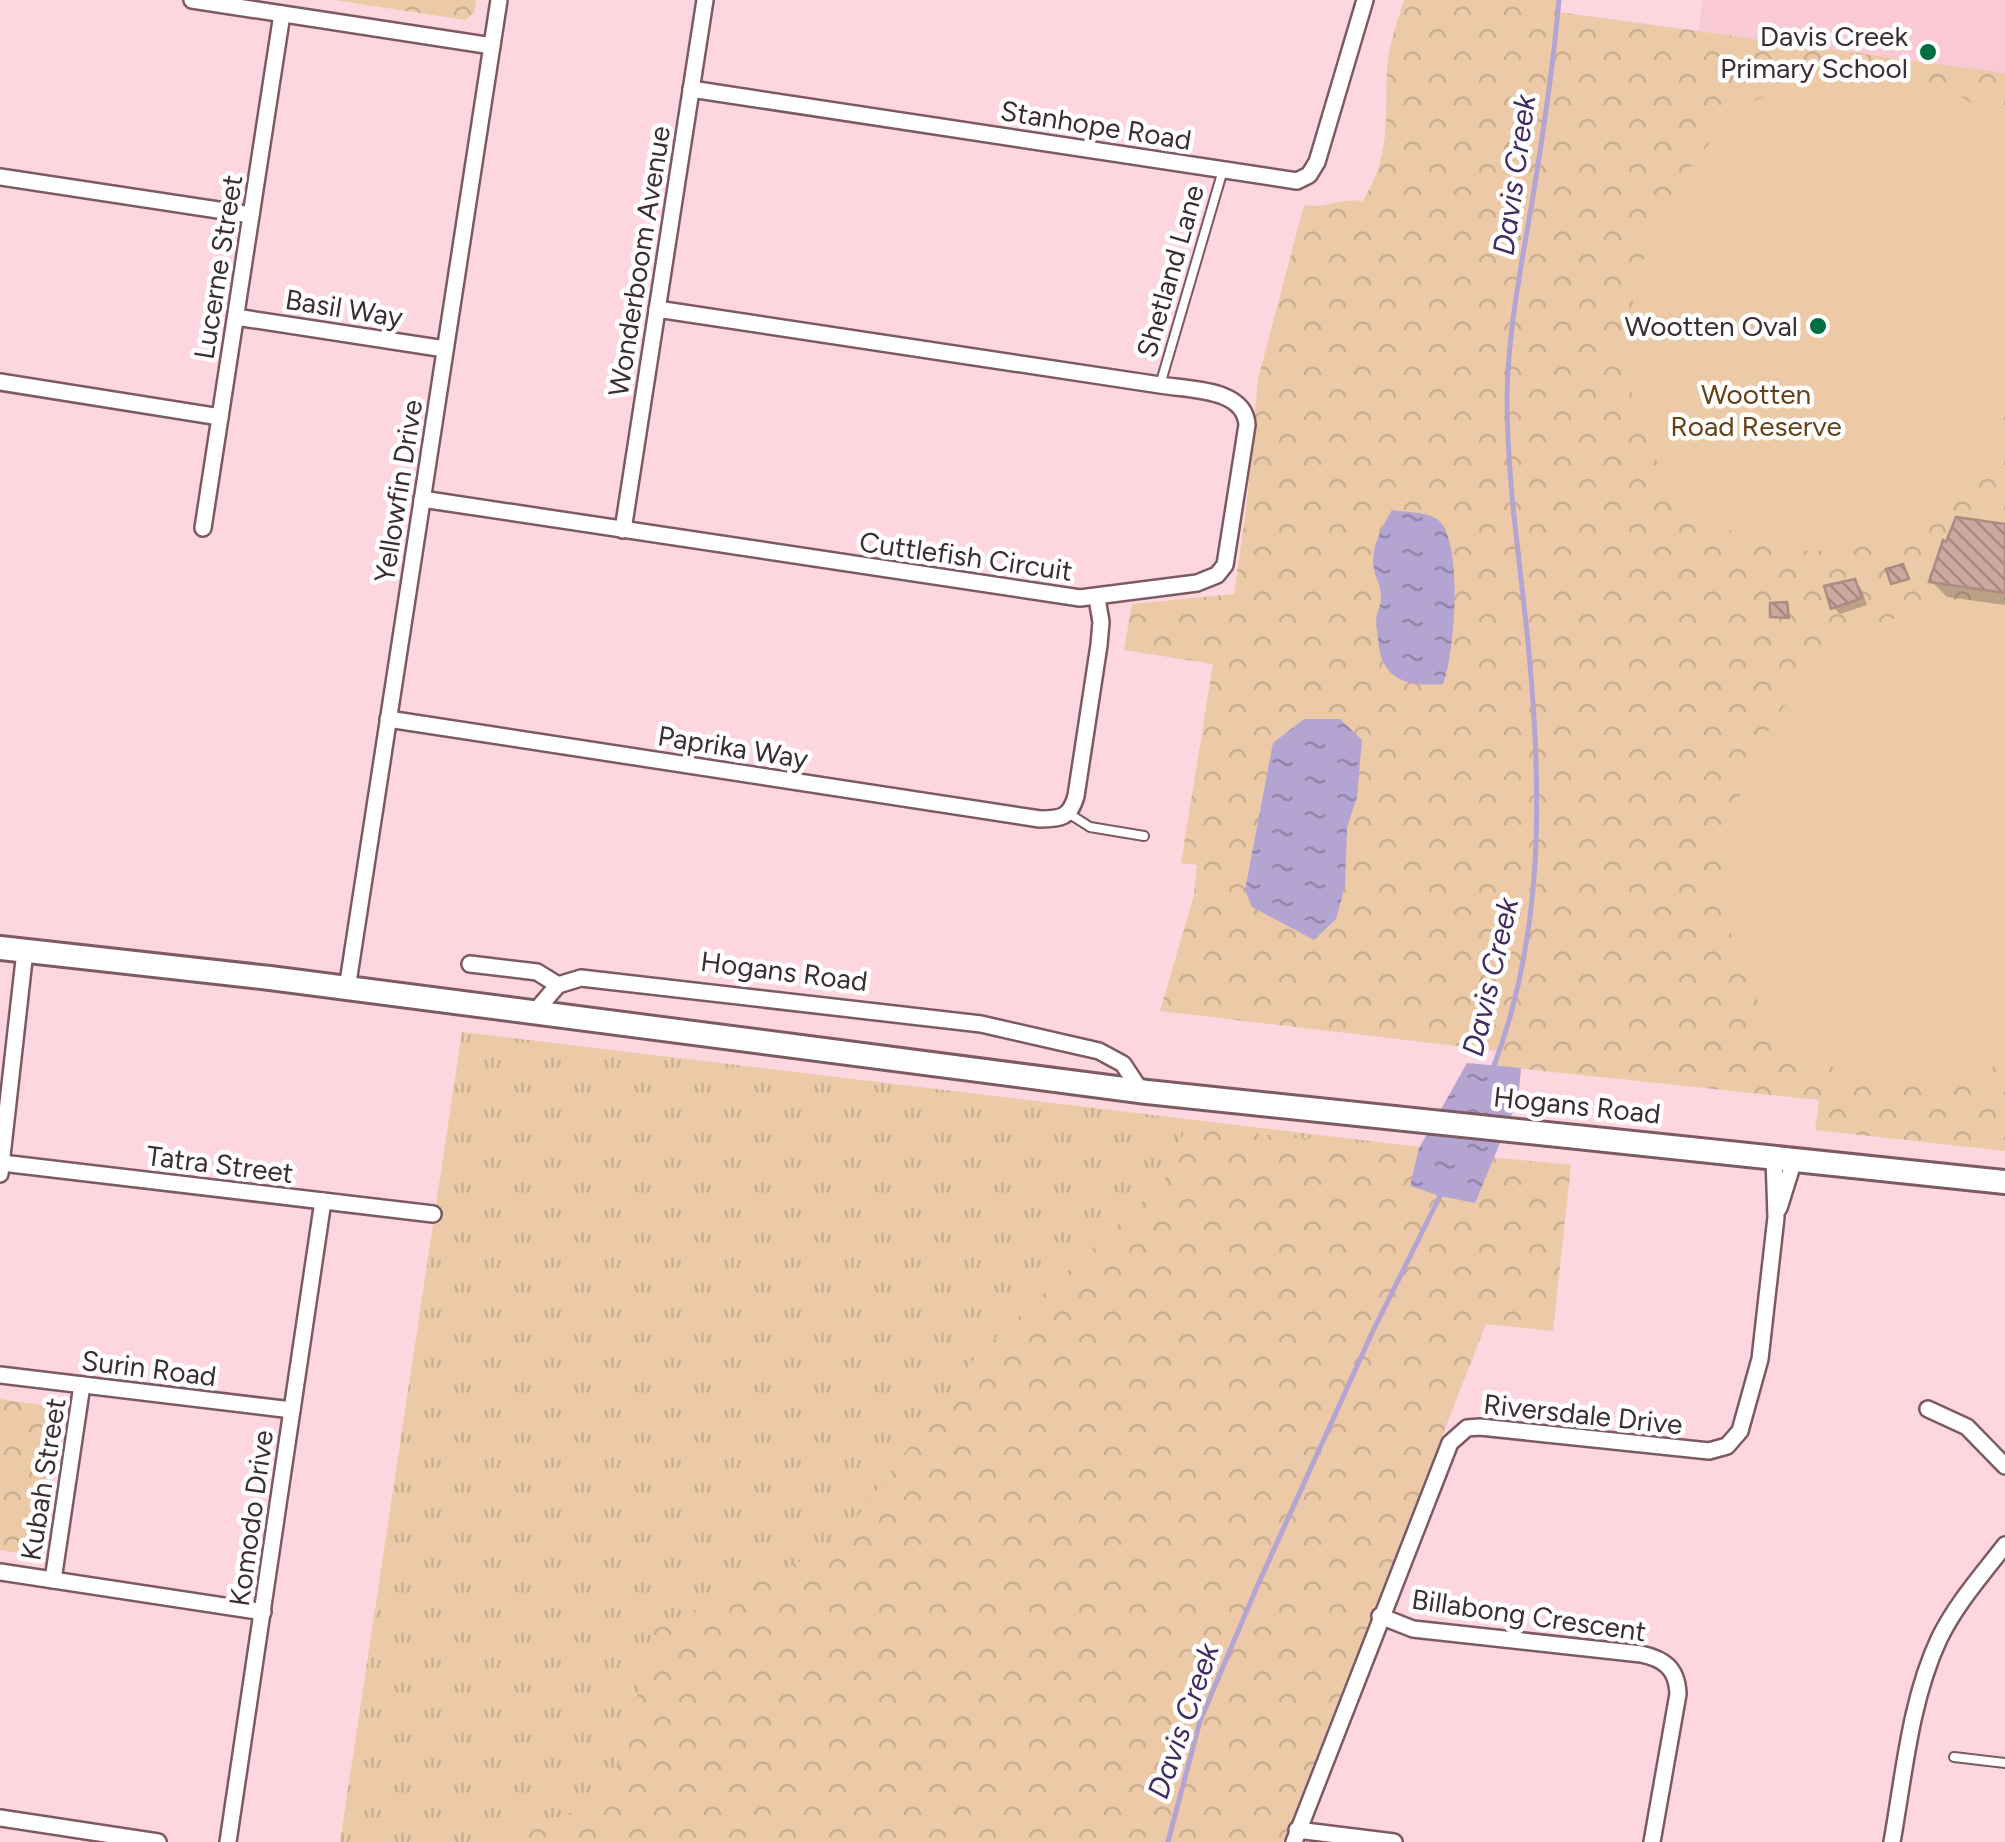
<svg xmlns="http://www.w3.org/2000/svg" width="2005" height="1842" font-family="Figtree,sans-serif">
  <defs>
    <pattern id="grass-tufts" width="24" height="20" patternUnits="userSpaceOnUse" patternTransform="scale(2.5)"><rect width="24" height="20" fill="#eccaa8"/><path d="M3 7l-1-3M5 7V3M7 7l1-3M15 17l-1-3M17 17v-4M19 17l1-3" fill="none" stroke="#cbae91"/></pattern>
    <pattern id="park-crowns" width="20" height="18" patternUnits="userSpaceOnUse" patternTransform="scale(2.5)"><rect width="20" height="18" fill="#eccaa8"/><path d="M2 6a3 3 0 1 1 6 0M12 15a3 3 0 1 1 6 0" fill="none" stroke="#cbae91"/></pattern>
    <pattern id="water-ripples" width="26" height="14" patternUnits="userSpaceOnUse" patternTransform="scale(2.5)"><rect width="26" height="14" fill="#b4a4d1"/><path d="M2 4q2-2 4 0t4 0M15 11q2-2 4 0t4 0" fill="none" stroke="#9486aa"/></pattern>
    <pattern id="building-back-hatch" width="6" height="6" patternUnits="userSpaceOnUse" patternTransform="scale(2.5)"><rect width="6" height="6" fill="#cda89e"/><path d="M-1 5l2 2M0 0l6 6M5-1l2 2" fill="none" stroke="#a88981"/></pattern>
  </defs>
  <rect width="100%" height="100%" fill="#fed6df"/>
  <path fill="#f9c9d4" d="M1702,0H2005V73L1699,31Z"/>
  <path fill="url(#grass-tufts)" d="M462,1032L1462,1152L1168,1842H340Z"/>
  <g fill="url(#park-crowns)">
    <path d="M334,0H476L474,13L465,20Z"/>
    <path d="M1404,0H1559V12L2005,73V1151L1815,1130L1819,1100L1495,1066L1499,1051L1160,1011L1194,895L1197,865L1181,863L1213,664L1124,650L1132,604L1234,594L1246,511L1258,379L1304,205C1326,209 1343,197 1363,201C1391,153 1385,123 1387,70C1388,46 1397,23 1404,0Z"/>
    <path d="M1186,1127L1571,1165L1553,1331L1486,1324L1283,1842H484L609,1800L655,1629L837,1544L978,1354L1164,1182Z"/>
    <path d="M0,1399L48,1406L55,1415L36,1547L26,1554L0,1550Z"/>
  </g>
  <g fill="#eccaa8">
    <path d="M1860,68C1914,72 1970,90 2005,134C2005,210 2005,285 2005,361C2005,377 2005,415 2003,428C1991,456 1938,512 1911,527C1901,533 1887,536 1876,540C1837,555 1797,554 1758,542C1725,532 1701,513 1678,488C1576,378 1645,181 1754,102C1786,79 1822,72 1860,68Z"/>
    <path d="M1958,606L2005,613V1061C1955,1088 1898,1095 1845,1073C1625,980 1738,612 1958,606Z"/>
  </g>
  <g fill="url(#water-ripples)">
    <path d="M1392,510C1405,512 1427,512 1437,519C1464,538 1455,656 1443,684C1405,687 1380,679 1378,638C1377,631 1375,621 1377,614C1378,609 1381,605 1381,600C1382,587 1376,580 1374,569C1370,549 1382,527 1392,510Z"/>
    <path d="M1304,719H1340L1362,740L1357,797L1347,828L1345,886L1336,919L1314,940L1252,907L1245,890L1273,743Z"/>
    <path d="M1467,1063L1521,1068L1518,1100L1475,1203L1440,1196L1410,1186L1419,1148Z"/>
  </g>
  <g fill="#0003">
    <path d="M2005,527V605L1947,597L1932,582Z"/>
    <path d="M1854,581L1861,588L1867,605L1840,614L1833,607Z"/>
  </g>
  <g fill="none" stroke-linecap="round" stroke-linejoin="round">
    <g stroke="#b4a4d1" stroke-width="5">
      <path d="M1492,1071C1544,938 1542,793 1529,653C1521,568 1507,483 1507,397C1508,332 1521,267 1532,202C1543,135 1553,68 1559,0"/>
      <path d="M1168,1842L1200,1721L1256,1589L1372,1333L1442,1192"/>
    </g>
  </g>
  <g fill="url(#building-back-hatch)" stroke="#ae8b82" stroke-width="2.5">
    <path d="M1956,517L2005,524V593L1929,582L1943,540L1946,542Z"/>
    <path d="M1903,564L1909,579L1891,584L1886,569Z"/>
    <path d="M1855,579L1862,598L1831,609L1824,586Z"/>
    <path d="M1787,602L1789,618L1770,617V603Z"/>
  </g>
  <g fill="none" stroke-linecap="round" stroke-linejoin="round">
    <g stroke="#7c5a62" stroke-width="12">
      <g id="lane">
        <path d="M1160,385L1223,170"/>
        <path d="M1068,813L1090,827L1144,836"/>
        <path d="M1954,1757L2005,1763"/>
      </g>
    </g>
    <g stroke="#7c5a62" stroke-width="20">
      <g id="street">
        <path d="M192,0L492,46"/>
        <path d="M691,89L1297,181L1309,175L1317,162L1365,0"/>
        <path d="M0,177L251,215"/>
        <path d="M236,317L445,349"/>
        <path d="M0,382L220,417"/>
        <path d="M422,499L1080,598L1197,583L1217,575L1225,565L1247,425C1245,388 1189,390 1160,385L657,309"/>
        <path d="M203,528L282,14"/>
        <path d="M623,530L705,0"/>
        <path d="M388,719L1040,819C1060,819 1070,818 1076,796L1099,645L1101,622L1097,598"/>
        <path d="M470,964L537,972L558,985"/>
        <path d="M347,989L499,0"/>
        <path d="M533,1014L558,985L581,978L981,1024L1099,1051L1123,1064L1141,1091"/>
        <path d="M2,1163L433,1214"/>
        <path d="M0,1174L25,951"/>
        <path d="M1779,1208L1794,1160"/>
        <path d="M0,1375L292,1410"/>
        <path d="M1928,1409L1967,1427L2005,1466"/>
        <path d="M0,1572L263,1612"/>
        <path d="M53,1580L82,1385"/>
        <path d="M1380,1616L1413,1629L1641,1654C1664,1659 1677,1668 1678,1694L1652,1842"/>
        <path d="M0,1818L158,1842"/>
        <path d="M1297,1830L1394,1842"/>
        <path d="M228,1842L323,1201"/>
        <path d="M1294,1842L1450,1443L1467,1428L1480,1427L1709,1451L1727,1446L1740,1431L1760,1359L1776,1217L1774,1157"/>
        <path d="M1892,1842C1904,1775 1910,1701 1939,1639C1956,1604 1982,1575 2005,1545"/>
      </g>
    </g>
    <g stroke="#7c5a62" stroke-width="28">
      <path id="secondary" d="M0,948L270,978L1147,1092L2005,1182"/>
    </g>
    <use href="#lane" stroke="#fff" stroke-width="8"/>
    <use href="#street" stroke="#fff" stroke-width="15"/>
    <use href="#secondary" stroke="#fff" stroke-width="22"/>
  </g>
  <g fill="#006e45" stroke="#fff" stroke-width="4">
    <circle cx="1928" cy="52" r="10"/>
    <circle cx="1818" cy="326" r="10"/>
  </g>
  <g text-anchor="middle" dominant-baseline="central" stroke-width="9" stroke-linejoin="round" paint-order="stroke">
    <g font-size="28" fill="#3c2d30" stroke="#fff" text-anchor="end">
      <text x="1908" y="36">Davis Creek<tspan x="1908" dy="32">Primary School</tspan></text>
      <text x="1798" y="326">Wootten Oval</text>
    </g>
    <g font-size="28" fill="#3c2d30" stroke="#fff">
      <text transform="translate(1096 125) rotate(9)">Stanhope Road</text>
      <text transform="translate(639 261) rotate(-81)">Wonderboom Avenue</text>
      <text transform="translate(218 267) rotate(-81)">Lucerne Street</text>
      <text transform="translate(1170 271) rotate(-74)">Shetland Lane</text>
      <text transform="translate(344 308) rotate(9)">Basil Way</text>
      <text transform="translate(398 491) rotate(-81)">Yellowfin Drive</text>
      <text transform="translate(966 556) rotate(8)">Cuttlefish Circuit</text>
      <text transform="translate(733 747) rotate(9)">Paprika Way</text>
      <text transform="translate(784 971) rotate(7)">Hogans Road</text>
      <text transform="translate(1577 1105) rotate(6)">Hogans Road</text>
      <text transform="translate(220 1164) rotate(7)">Tatra Street</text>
      <text transform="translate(149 1368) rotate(7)">Surin Road</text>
      <text transform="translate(1583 1414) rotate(6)">Riversdale Drive</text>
      <text transform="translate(43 1479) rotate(-81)">Kubah Street</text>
      <text transform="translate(251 1518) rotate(-82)">Komodo Drive</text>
      <text transform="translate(1529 1615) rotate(8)">Billabong Crescent</text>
    </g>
    <g font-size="28" fill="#674217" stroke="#fff">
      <text x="1756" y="394">Wootten<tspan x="1756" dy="32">Road Reserve</tspan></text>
    </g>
    <g font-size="30" font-style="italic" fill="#422a62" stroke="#fff">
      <text transform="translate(1514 175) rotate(-82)">Davis Creek</text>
      <text transform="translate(1490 977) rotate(-77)">Davis Creek</text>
      <text transform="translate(1183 1721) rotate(-71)">Davis Creek</text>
    </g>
  </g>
</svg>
